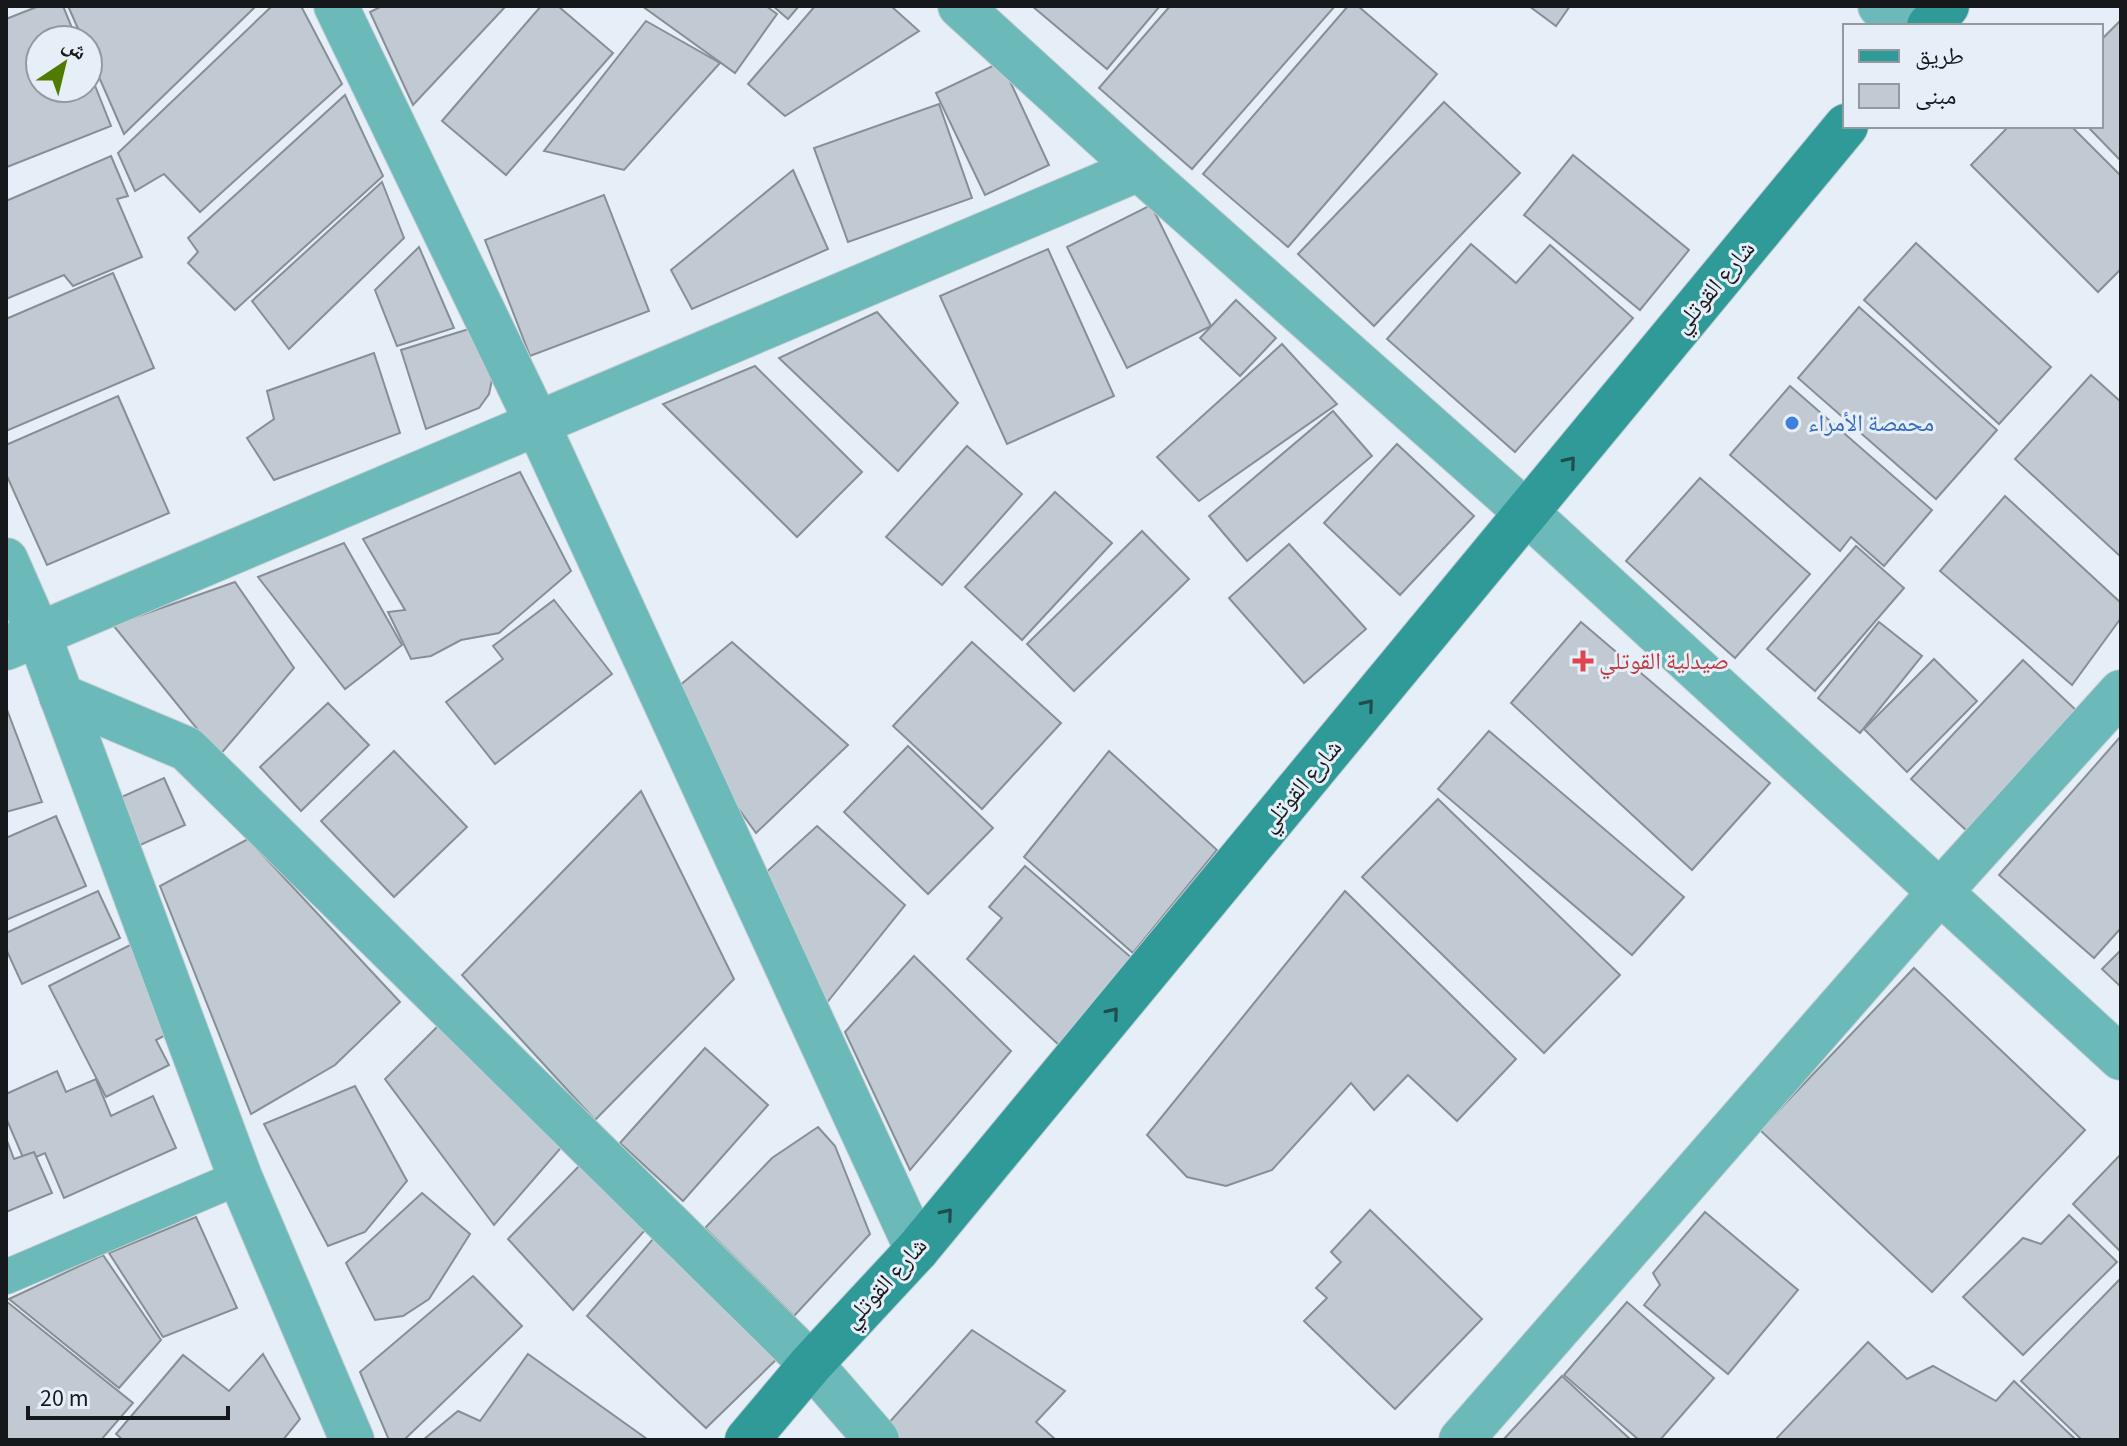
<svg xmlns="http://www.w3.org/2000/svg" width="2127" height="1446" font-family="'Source Sans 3','Noto Naskh Arabic',sans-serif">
  <rect width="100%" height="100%" fill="#e6eff7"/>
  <g fill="#c1cad2" stroke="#868e96" stroke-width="2">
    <path d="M39,6H63L77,40H40V88H88V68L111,126L7,167L6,19Z"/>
    <path d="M68,6H256L124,134L88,52V40H83Z"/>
    <path d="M272,6H301L342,84L200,212L164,174L135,191L118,153Z"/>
    <path d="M382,6H506L413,105L370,12Z"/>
    <path d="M541,6H558L613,53L506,175L442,121Z"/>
    <path d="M642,6H766L777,14L735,73Z"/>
    <path d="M773,6H799L788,19Z"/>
    <path d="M815,6H891L919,31L785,116L748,84Z"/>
    <path d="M1032,6H1160L1107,69Z"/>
    <path d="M1170,6H1335L1192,169L1099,88Z"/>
    <path d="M1348,6H1358L1437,74L1288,247L1203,174Z"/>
    <path d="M1529,6H1570L1556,26Z"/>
    <path d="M2121,20V161L2087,126H2101V40Z"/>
    <path d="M646,21L720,63L624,170L544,151Z"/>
    <path d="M1001,62L1049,165L985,195L936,93Z"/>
    <path d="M345,95L383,176L235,310L188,263L198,252L188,238Z"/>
    <path d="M1444,102L1520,173L1374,326L1298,254Z"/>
    <path d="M939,104L972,198L848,242L814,148Z"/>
    <path d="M2009,126H2071L2121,176V269L2098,292L1971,165Z"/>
    <path d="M1573,155L1689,250L1640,310L1524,215Z"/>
    <path d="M111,156L128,196L117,199L142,257L73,286L64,275L6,299V201Z"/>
    <path d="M793,170L828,249L692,309L671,270Z"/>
    <path d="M382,182L404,238L289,349L252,301Z"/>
    <path d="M604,195L649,311L530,356L485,240Z"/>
    <path d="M1151,205L1211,326L1127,368L1067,247Z"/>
    <path d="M1916,243L2051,367L1999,424L1864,300Z"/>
    <path d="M1471,244L1516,283L1550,245L1633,318L1515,452L1387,339Z"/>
    <path d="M419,247L454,328L397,346L375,290Z"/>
    <path d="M1048,249L1114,396L1007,444L940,296Z"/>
    <path d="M113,273L154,368L6,431V319Z"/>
    <path d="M1236,300L1276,338L1240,376L1200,338Z"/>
    <path d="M1859,307L1997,430L1936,499L1798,378Z"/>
    <path d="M877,312L958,403L898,471L779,358Z"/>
    <path d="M469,329L492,380L489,394L479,408L426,429L401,350Z"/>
    <path d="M1282,344L1337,404L1199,501L1157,457Z"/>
    <path d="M374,353L400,433L274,480L247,438L274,419L267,391Z"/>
    <path d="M755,366L862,472L797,537L663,404Z"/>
    <path d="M2091,375L2121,402V557L2015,459Z"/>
    <path d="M1790,386L1932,510L1884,566L1851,537L1840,551L1730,455Z"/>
    <path d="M118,396L169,513L47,565L6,474V445Z"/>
    <path d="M1333,411L1372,456L1247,561L1209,516Z"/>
    <path d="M1397,444L1474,516L1400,595L1324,523Z"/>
    <path d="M967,446L1022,494L942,585L886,537Z"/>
    <path d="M520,472L571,571L499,633L461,640L431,656L411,659L388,612L405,610L363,539Z"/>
    <path d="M1700,478L1810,574L1735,658L1626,561Z"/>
    <path d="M1055,492L1112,543L1022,640L965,587Z"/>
    <path d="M2005,496L2121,603V618L2072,685L1940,571Z"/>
    <path d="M1142,531L1189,579L1074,691L1027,644Z"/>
    <path d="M344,543L402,645L345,689L258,577Z"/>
    <path d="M1289,544L1366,629L1304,683L1229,598Z"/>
    <path d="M1856,546L1904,588L1815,691L1767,649Z"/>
    <path d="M235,582L294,668L219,756L113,625Z"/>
    <path d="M554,600L612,674L495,764L446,702L503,659L493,646Z"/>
    <path d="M1581,622L1770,783L1692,870L1511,703Z"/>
    <path d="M1879,622L1922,656L1860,733L1818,698Z"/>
    <path d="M732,642L848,745L756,833L661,701Z"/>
    <path d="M972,642L1061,723L982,809L893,726Z"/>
    <path d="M1934,659L1977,701L1907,772L1864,729Z"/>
    <path d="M2023,660L2078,712L1967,831L1911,779Z"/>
    <path d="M328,703L369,745L301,811L260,767Z"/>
    <path d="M6,707L42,802L6,812Z"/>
    <path d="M1489,731L1684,897L1632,955L1438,789Z"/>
    <path d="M2121,736V928L2094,958L1999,875Z"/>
    <path d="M908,746L993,828L928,894L844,812Z"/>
    <path d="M394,751L467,827L394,897L321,821Z"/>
    <path d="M1109,751L1217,850L1133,953L1024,857Z"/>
    <path d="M164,778L185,825L138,846L117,799Z"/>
    <path d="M641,791L734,979L595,1120L462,975Z"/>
    <path d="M1438,799L1620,975L1544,1053L1362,877Z"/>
    <path d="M56,816L86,886L6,920V838Z"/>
    <path d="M817,826L905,905L825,1005L762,876Z"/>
    <path d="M248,839L400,1002L335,1065L251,1114L160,886Z"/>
    <path d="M1025,866L1133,959L1061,1047L967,959L1002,918L989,907Z"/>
    <path d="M98,891L120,938L22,984L6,949V933Z"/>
    <path d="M1345,891L1516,1059L1457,1121L1408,1075L1374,1110L1351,1083L1272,1170L1226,1186L1187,1177L1147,1135Z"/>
    <path d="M138,941L183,1026L156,1040L169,1065L106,1097L49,986Z"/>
    <path d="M2121,950V987L2102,969Z"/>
    <path d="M914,956L1011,1051L910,1170L845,1032Z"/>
    <path d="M1914,968L2085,1130L1932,1292L1760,1130Z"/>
    <path d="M443,1021L565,1143L494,1225L385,1079Z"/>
    <path d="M705,1048L768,1105L683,1201L620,1143Z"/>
    <path d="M57,1071L66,1092L96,1079L111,1116L153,1096L176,1148L64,1198L45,1153L25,1162L6,1118V1094Z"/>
    <path d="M355,1086L407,1181L365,1232L328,1246L264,1124Z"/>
    <path d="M818,1127L835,1146L870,1234L794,1316L705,1228L772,1158Z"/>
    <path d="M6,1138L14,1159L34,1152L52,1193L6,1212Z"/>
    <path d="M2121,1154V1252L2073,1204Z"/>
    <path d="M581,1164L655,1219L573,1310L508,1239Z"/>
    <path d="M422,1193L470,1234L429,1299L403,1316L375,1320L346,1263Z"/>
    <path d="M1370,1210L1482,1319L1395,1409L1304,1321L1327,1298L1316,1288L1341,1262L1331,1252Z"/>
    <path d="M1705,1212L1798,1290L1728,1374L1644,1305L1660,1285L1653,1273Z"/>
    <path d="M2069,1215L2117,1262L2023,1355L1963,1297L2023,1238L2041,1244Z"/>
    <path d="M196,1217L237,1308L163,1337L109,1253Z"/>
    <path d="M665,1225L782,1354L706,1428L587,1316Z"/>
    <path d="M103,1255L161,1340L119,1388L9,1299Z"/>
    <path d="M473,1276L522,1326L404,1440H389L360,1372Z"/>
    <path d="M2121,1278V1440H2082L2021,1381Z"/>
    <path d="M6,1301L133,1403L101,1440H6Z"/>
    <path d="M1627,1302L1714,1378L1660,1440H1639L1564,1375Z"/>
    <path d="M972,1330L1065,1391L1036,1422L1056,1440H899L886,1426Z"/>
    <path d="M1868,1342L1907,1379L1933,1366L1996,1401L2014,1381L2076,1440H1775Z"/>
    <path d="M263,1354L300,1419L283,1440H123L116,1434L183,1355L229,1391Z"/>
    <path d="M528,1354L647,1439L423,1440L458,1411L480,1421Z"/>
    <path d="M1562,1376L1631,1440H1503Z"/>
  </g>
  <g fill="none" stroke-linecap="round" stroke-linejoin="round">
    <g stroke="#c5cdd4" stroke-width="36">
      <path id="lane" d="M6,1277L240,1177"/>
    </g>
    <g stroke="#c5cdd4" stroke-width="46">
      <g id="street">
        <path d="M336,6L537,423L917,1250"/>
        <path d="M960,6L1139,169L1527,513L2121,1058"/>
        <path d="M1880,6L1903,26"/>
        <path d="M6,560L38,633L240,1177L352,1440"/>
        <path d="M6,648L1139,169"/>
        <path d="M61,696L187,749L811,1364L877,1440"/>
        <path d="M1461,1440L1939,893L2121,692"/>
      </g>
    </g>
    <g stroke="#c5cdd4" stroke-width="46">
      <g id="secondary">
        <path d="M1929,26L1947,6"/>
        <path d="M747,1440L811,1364L917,1250L1846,126"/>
      </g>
    </g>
    <use href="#lane" stroke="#6bb9b8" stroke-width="34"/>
    <use href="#street" stroke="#6bb9b8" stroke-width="44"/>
    <use href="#secondary" stroke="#309a99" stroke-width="44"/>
  </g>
  <defs><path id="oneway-chevron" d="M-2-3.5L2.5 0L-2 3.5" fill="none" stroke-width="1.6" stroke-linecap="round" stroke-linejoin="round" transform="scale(2)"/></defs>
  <g stroke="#204d4e">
    <use href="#oneway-chevron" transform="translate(1570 462) rotate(-50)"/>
    <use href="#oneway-chevron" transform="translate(1368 705) rotate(-50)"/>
    <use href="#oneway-chevron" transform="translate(1113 1013) rotate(-50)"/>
    <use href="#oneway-chevron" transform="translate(947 1214) rotate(-50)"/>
  </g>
  <circle fill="#3f7fe0" stroke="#e6eff7" stroke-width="3" cx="1792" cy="423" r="8"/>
  <path fill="#e0444e" stroke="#e6eff7" stroke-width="3" d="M1579 649h8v8h8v8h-8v8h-8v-8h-8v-8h8z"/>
  <g text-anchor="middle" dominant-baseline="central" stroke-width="6" stroke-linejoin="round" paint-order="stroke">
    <g font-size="24" fill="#16191c" stroke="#e6eff7">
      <text transform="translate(1714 287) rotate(-50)">شارع القوتلي</text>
      <text transform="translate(1301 786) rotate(-50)">شارع القوتلي</text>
      <text transform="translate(885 1283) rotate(-48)">شارع القوتلي</text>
    </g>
    <g font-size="24" fill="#366cbe" stroke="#e6eff7" text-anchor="start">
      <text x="1808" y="423">محمصة الأمراء</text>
    </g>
    <g font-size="24" fill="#be3a42" stroke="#e6eff7" text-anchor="start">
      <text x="1599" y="661">صيدلية القوتلي</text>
    </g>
  </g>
  <rect width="2127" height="1446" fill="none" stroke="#16191c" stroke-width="16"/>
  <rect x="1843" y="24" width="260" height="104" fill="#e6eff7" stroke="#93999f" stroke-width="2"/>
  <rect x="1859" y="50" width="40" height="12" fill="#309a99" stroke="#93999f" stroke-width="2"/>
  <text x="1915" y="64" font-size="24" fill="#16191c">طريق</text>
  <rect x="1859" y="84" width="40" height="24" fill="#c1cad2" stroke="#93999f" stroke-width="2"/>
  <text x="1915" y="104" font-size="24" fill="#16191c">مبنى</text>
  <g transform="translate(64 64) rotate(35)"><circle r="38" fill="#e6eff7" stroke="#93999f" stroke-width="2"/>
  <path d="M0-6L14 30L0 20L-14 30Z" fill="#4e7b00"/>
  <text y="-12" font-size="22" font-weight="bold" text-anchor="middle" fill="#16191c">ش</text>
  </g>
  <path d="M28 1406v12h200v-12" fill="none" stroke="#16191c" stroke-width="4"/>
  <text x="40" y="1406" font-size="24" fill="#16191c" stroke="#e6eff7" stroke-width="6" paint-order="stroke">20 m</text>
</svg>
